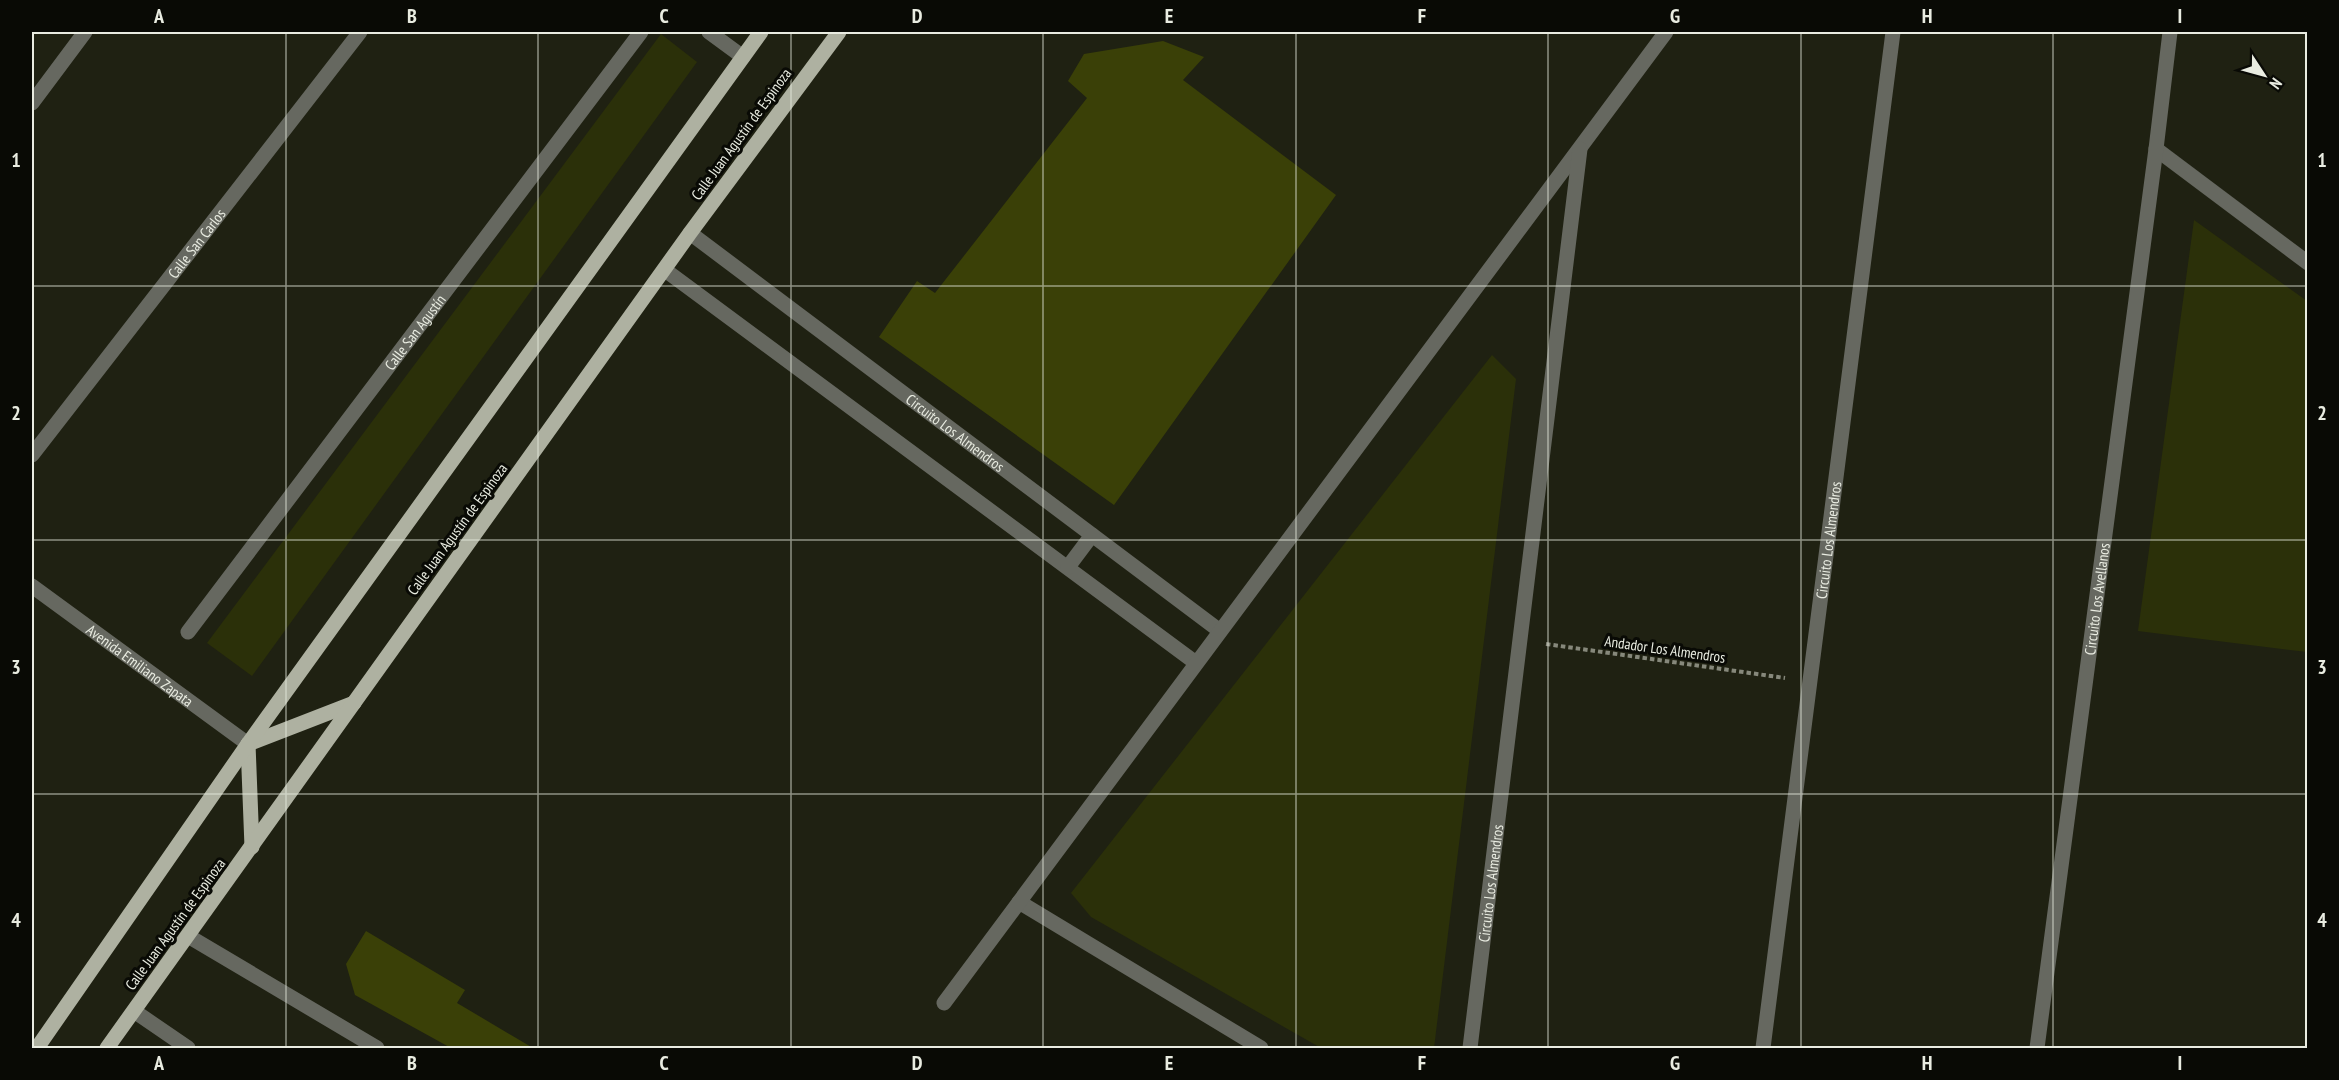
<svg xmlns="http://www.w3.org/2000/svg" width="2339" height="1080" font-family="'PT Sans Narrow',sans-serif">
  <rect width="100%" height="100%" fill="#1f2112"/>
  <g fill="#2b3009">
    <path d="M661,34L697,62L252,676L207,643Z"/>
    <path d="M2194,220L2307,301V652L2138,631Z"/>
    <path d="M1492,355L1516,379L1434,1048H1321L1091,917L1071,893Z"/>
  </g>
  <g fill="#3a4007">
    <path d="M1163,41L1204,57L1183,80L1336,195L1114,505L879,337L917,281L935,293L1087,98L1068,81L1084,54Z"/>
    <path d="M366,931L465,990L457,1003L533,1048H451L355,995L346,964Z"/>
  </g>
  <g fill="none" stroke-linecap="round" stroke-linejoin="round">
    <path stroke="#86887b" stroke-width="4" stroke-dasharray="4.5 3" stroke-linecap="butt" d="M1546,644L1785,678"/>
    <g stroke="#666860" stroke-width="15">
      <path d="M188,936L377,1048"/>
      <path d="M134,1011L188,1048"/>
    </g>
    <g stroke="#666860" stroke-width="15">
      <path d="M709,32L743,57"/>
      <path d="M32,103L85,32"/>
      <path d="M2156,149L2308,263"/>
      <path id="s1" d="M690,233L1220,631"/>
      <path d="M665,270L1196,663"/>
      <path id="s2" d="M32,455L360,32"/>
      <path d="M1068,567L1092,535"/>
      <path id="s3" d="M32,586L248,744"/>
      <path id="s4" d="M188,632L641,32"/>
      <path d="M1019,902L1261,1048"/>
      <path d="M944,1003L1666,32"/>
      <path id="s5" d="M1470,1048L1580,149"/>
      <path id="s6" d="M1763,1048L1893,32"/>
      <path id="s7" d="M2037,1048L2156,149L2170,32"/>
    </g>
    <g stroke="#aeb1a1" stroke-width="15">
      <path d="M248,744L354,703"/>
      <path d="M248,744L252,847"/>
      <path d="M37,1048L248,744L761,32"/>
      <path d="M107,1048L690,233L839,32"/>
    </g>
  </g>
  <path fill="none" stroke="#e9ece1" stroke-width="1.5" stroke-opacity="0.55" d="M286,32V1048M538,32V1048M791,32V1048M1043,32V1048M1296,32V1048M1548,32V1048M1801,32V1048M2053,32V1048M32,286H2308M32,540H2308M32,794H2308"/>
  <g text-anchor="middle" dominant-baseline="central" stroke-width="6" stroke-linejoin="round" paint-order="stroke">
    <g font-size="15" fill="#e9ece1" stroke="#090a05">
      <text transform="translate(741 134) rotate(-54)">Calle Juan Agustín de Espinoza</text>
      <text stroke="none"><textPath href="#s2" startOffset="268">Calle San Carlos</textPath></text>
      <text stroke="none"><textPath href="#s4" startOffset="376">Calle San Agustín</textPath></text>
      <text stroke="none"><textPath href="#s1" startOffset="332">Circuito Los Almendros</textPath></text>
      <text transform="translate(457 529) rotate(-54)">Calle Juan Agustín de Espinoza</text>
      <text stroke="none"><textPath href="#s6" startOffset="512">Circuito Los Almendros</textPath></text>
      <text stroke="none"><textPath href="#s7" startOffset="453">Circuito Los Avellanos</textPath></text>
      <text transform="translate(1665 649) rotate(8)">Andador Los Almendros</text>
      <text stroke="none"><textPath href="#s3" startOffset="134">Avenida Emiliano Zapata</textPath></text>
      <text stroke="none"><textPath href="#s5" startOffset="166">Circuito Los Almendros</textPath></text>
      <text transform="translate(175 924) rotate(-54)">Calle Juan Agustín de Espinoza</text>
    </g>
  </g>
  <rect width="2339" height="1080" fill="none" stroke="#090a05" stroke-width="66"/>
  <g transform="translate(2264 75) rotate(126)" stroke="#090a05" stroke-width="4.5" paint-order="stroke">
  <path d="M0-4.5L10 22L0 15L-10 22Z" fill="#e9ece1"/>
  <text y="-9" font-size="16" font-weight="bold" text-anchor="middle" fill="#e9ece1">N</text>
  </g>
  <rect x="33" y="33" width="2273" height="1014" fill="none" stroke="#e9ece1" stroke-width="2"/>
  <g font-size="20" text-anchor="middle" font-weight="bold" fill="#e9ece1">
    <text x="159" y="23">A</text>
    <text x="412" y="23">B</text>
    <text x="664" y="23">C</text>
    <text x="917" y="23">D</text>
    <text x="1169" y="23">E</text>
    <text x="1422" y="23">F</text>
    <text x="1675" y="23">G</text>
    <text x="1927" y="23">H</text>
    <text x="2180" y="23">I</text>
    <text x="16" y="167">1</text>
    <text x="2322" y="167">1</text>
    <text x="16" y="420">2</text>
    <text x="2322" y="420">2</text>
    <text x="16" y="674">3</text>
    <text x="2322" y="674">3</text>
    <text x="16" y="927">4</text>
    <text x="2322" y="927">4</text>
    <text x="159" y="1070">A</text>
    <text x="412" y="1070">B</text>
    <text x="664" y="1070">C</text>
    <text x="917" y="1070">D</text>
    <text x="1169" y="1070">E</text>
    <text x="1422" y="1070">F</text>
    <text x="1675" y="1070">G</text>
    <text x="1927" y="1070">H</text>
    <text x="2180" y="1070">I</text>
  </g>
</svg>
